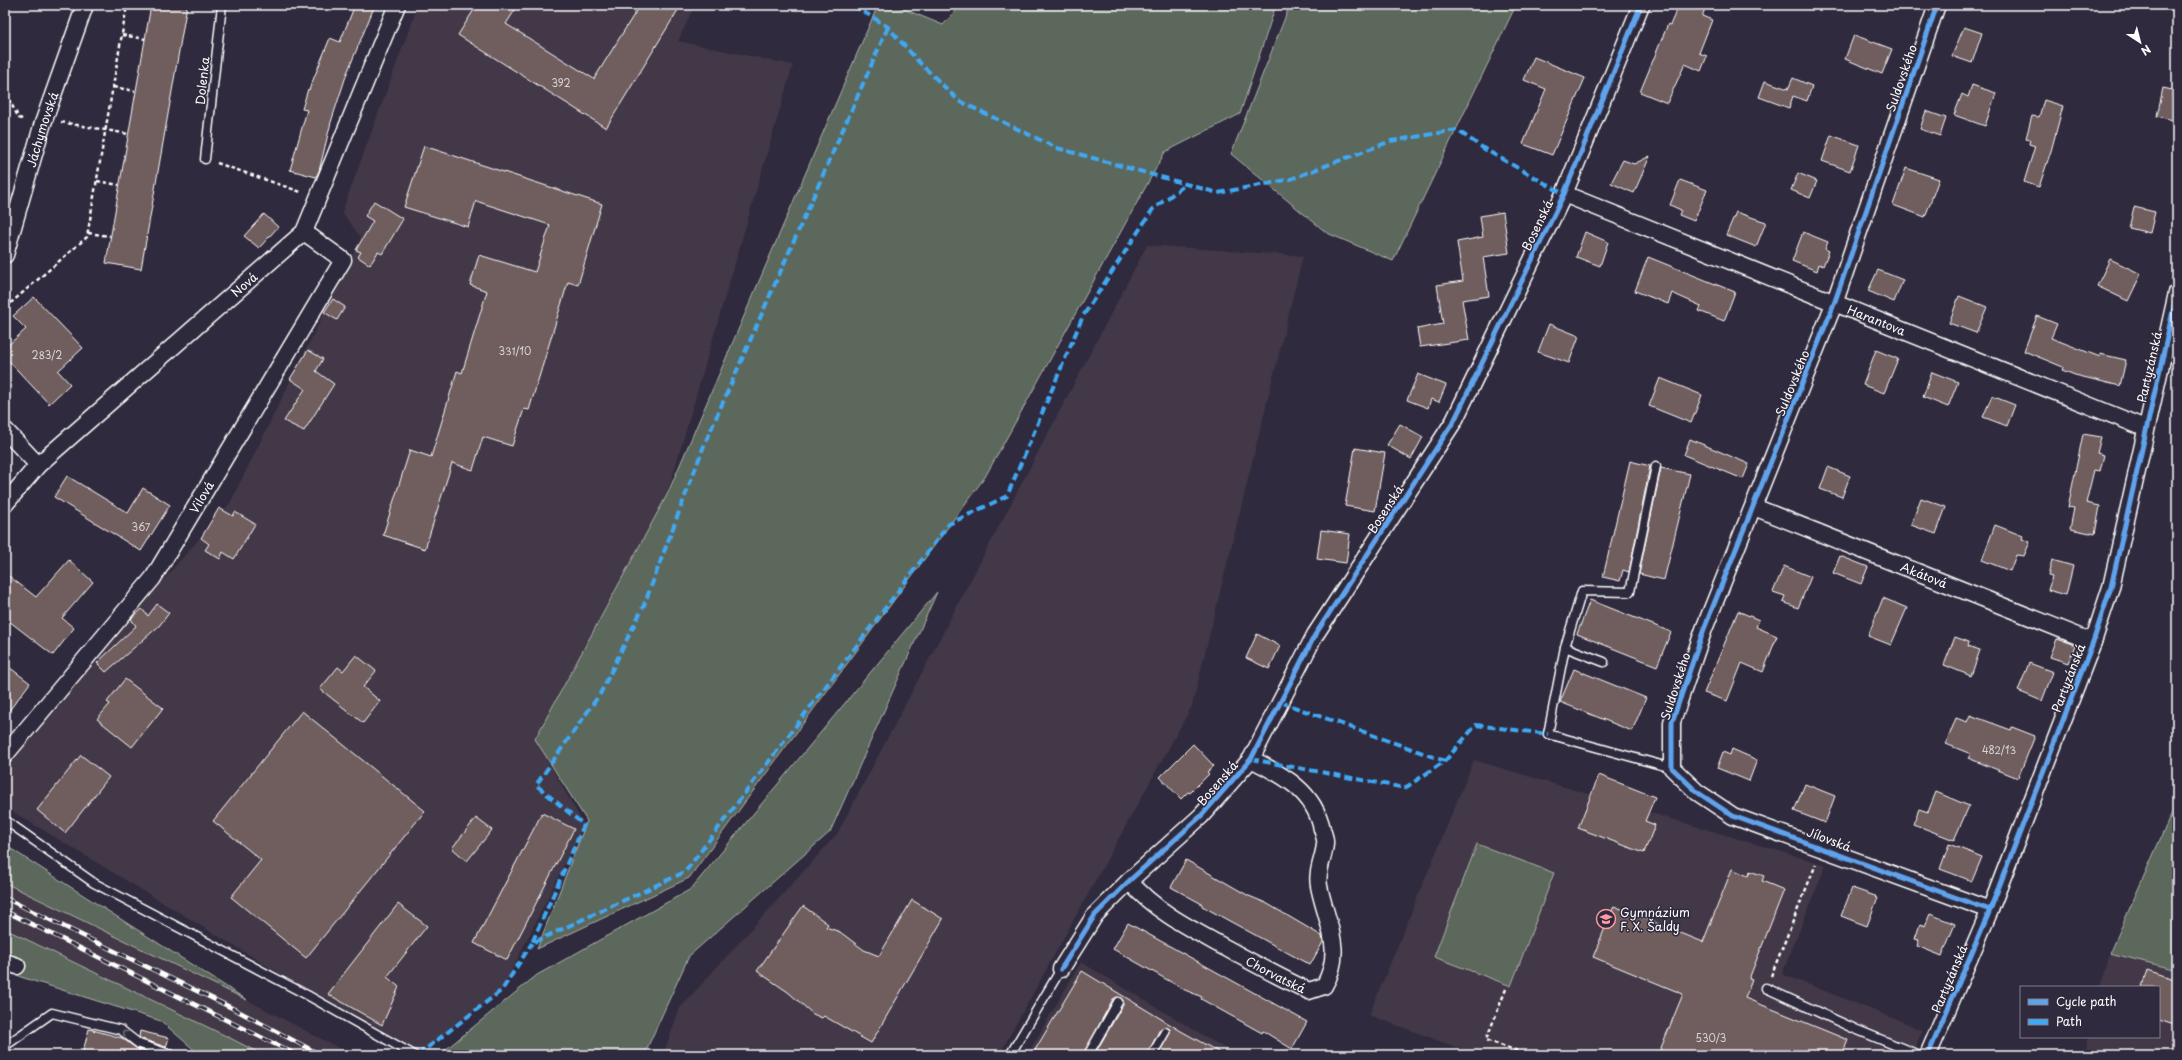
<svg xmlns="http://www.w3.org/2000/svg" width="2182" height="1060" font-family="'Playpen Sans',sans-serif">
  <rect width="100%" height="100%" fill="#2f2a3d"/>
  <filter id="ink" filterUnits="userSpaceOnUse"><feTurbulence type="fractalNoise" baseFrequency=".025" numOctaves="2"/><feDisplacementMap in="SourceGraphic" scale="8" xChannelSelector="R" yChannelSelector="G"/><feConvolveMatrix kernelMatrix="1 2 1 2 8 2 1 2 1" color-interpolation-filters="sRGB"/></filter>
  <g filter="url(#ink)">
    <g fill="#423947">
      <path d="M418,5H695L678,41L793,65L667,495L535,738L584,825L502,990L418,1055H414L5,807V763L230,503L361,238L342,212Z"/>
      <path d="M1147,245L1303,256L1192,706L999,1055H663L680,1008L837,834Z"/>
      <path d="M1474,760L1826,865L1782,974L1923,1030L1911,1055H1477L1369,1015Z"/>
      <path d="M5,883L247,1000L352,1055H263L5,929Z"/>
      <path d="M2110,953L2177,970V1055H2083L2088,1037H2159V987H2101Z"/>
      <path d="M1081,962L1236,1055H1027Z"/>
    </g>
    <g fill="#5c675c" stroke="#aeb3ae">
      <path d="M878,5H894L943,25L961,5H1276L1240,114L1165,152L985,477L689,878L537,949L587,821L535,739L667,495Z"/>
      <path d="M1290,5H1516L1393,261L1327,233L1231,154Z"/>
      <path d="M937,592L830,832L689,956L644,1055H439L537,975L691,889Z"/>
      <path d="M2177,801V970L2110,953Z"/>
      <path d="M1477,844L1554,873L1511,986L1434,957Z"/>
      <path d="M5,845L247,1000L5,883Z"/>
      <path d="M5,929L228,1037L263,1055H200L161,1021L21,977L5,968Z"/>
    </g>
    <g fill="#705d5d" stroke="#fff">
      <path d="M151,5H187L141,269L106,263Z"/>
      <path d="M355,5H375L347,73L331,122L319,171L316,177L290,170L307,110L302,109L308,89L309,90L330,38L340,42Z"/>
      <path d="M477,5H518L506,24L594,79L640,5H681L606,128L458,35Z"/>
      <path d="M1679,5H1707L1702,16L1712,20L1699,53L1707,56L1701,71L1685,64L1667,103L1640,92L1668,24L1670,25Z"/>
      <path d="M1964,27L1982,33L1972,63L1952,56Z"/>
      <path d="M1854,35L1892,49L1882,74L1845,59Z"/>
      <path d="M1534,57L1585,78L1552,155L1523,144L1546,89L1524,80Z"/>
      <path d="M1793,78L1812,86L1807,101L1793,96L1789,108L1759,97L1765,81L1788,89Z"/>
      <path d="M1972,85L1996,93L1985,126L1954,115L1962,94L1968,97Z"/>
      <path d="M2163,88L2177,91V121L2157,116Z"/>
      <path d="M2044,100L2063,106L2051,151L2039,187L2024,182L2035,146L2029,144L2030,139L2026,138L2032,116L2039,117Z"/>
      <path d="M1926,111L1946,118L1940,136L1920,129Z"/>
      <path d="M1831,135L1859,145L1850,171L1822,161Z"/>
      <path d="M424,146L602,204L578,285L568,282L529,410L524,409L512,446L483,437L473,470L452,463L425,549L383,535L410,450L431,457L457,371L462,373L487,291L470,285L479,255L535,272L550,225L476,201L468,227L404,207Z"/>
      <path d="M1650,156L1634,193L1611,183L1623,160L1634,164Z"/>
      <path d="M1906,168L1939,179L1925,217L1893,205Z"/>
      <path d="M1798,173L1817,181L1810,198L1791,190Z"/>
      <path d="M1680,180L1707,190L1694,221L1679,215L1681,210L1670,205Z"/>
      <path d="M374,201L403,219L382,254L378,252L370,265L358,257L361,252L356,250L373,221L365,216Z"/>
      <path d="M2134,207L2155,212L2150,233L2129,228Z"/>
      <path d="M1503,212L1509,253L1483,257L1489,296L1462,300L1469,340L1420,347L1417,329L1443,324L1437,285L1463,281L1457,242L1483,237L1480,216Z"/>
      <path d="M1736,212L1766,222L1756,247L1726,235Z"/>
      <path d="M264,214L278,227L259,248L244,236Z"/>
      <path d="M1585,232L1608,242L1600,266L1576,257Z"/>
      <path d="M1803,232L1828,242L1825,249L1829,251L1823,266L1819,264L1817,271L1792,261Z"/>
      <path d="M1648,257L1735,292L1724,321L1699,311L1701,306L1672,293L1668,304L1635,291Z"/>
      <path d="M2110,259L2141,274L2128,301L2097,286Z"/>
      <path d="M1878,270L1903,280L1894,302L1868,291Z"/>
      <path d="M1959,296L1987,307L1976,333L1949,323Z"/>
      <path d="M34,297L83,348L58,371L70,384L49,404L5,357V348L26,329L13,316Z"/>
      <path d="M333,299L345,307L337,320L324,312Z"/>
      <path d="M2037,316L2057,324L2051,338L2100,357V354L2126,360L2120,386L2075,375L2062,370L2063,367L2024,351Z"/>
      <path d="M1549,324L1579,336L1569,363L1538,352Z"/>
      <path d="M308,350L323,359L316,371L334,384L304,431L284,421L305,389L290,379Z"/>
      <path d="M1876,350L1898,359L1884,393L1863,385Z"/>
      <path d="M1932,372L1958,382L1948,407L1923,397Z"/>
      <path d="M1418,374L1446,385L1439,402L1431,399L1428,408L1407,400Z"/>
      <path d="M1660,378L1702,395L1691,423L1649,406Z"/>
      <path d="M1992,396L2015,405L2007,426L1983,417Z"/>
      <path d="M1400,424L1423,437L1411,459L1387,445Z"/>
      <path d="M2083,434L2101,437L2097,453L2104,455L2100,471L2094,470L2086,503L2100,506L2095,534L2070,529L2074,508L2068,507Z"/>
      <path d="M1690,439L1749,464L1743,479L1684,455Z"/>
      <path d="M1355,448L1385,453L1375,511L1345,506Z"/>
      <path d="M1630,461L1650,466L1629,572L1623,570L1620,581L1603,577Z"/>
      <path d="M1828,467L1850,476L1842,497L1820,489Z"/>
      <path d="M1661,468L1690,474L1664,580L1639,574Z"/>
      <path d="M67,476L128,513L143,488L170,505L141,551L54,497Z"/>
      <path d="M1921,498L1946,507L1936,534L1911,525Z"/>
      <path d="M219,508L233,516L235,512L255,524L234,559L223,552L220,559L205,550L209,544L201,538Z"/>
      <path d="M1995,525L2023,536L2022,539L2030,542L2024,556L2016,555L2010,571L1982,560Z"/>
      <path d="M1321,530L1350,534L1346,563L1317,559Z"/>
      <path d="M1840,556L1868,567L1861,584L1833,573Z"/>
      <path d="M69,560L93,582L62,618L74,628L53,655L5,618V573L36,597Z"/>
      <path d="M2052,560L2073,566L2066,595L2048,590L2052,577L2048,576Z"/>
      <path d="M1784,566L1811,577L1798,608L1783,602L1785,596L1773,592Z"/>
      <path d="M1883,598L1907,608L1891,645L1868,636Z"/>
      <path d="M1590,600L1671,632L1657,666L1577,634Z"/>
      <path d="M157,604L169,613L159,626L106,672L97,663L136,626L131,619L142,609L148,616Z"/>
      <path d="M1738,611L1759,620L1756,627L1777,636L1763,672L1742,663L1727,701L1704,693Z"/>
      <path d="M1257,634L1280,646L1269,669L1246,658Z"/>
      <path d="M1955,637L1969,642L1968,646L1980,650L1971,676L1944,665Z"/>
      <path d="M2057,639L2075,645L2068,663L2050,657Z"/>
      <path d="M356,655L376,671L363,687L380,701L363,723L320,689L338,667L343,671Z"/>
      <path d="M2029,663L2053,672L2042,701L2018,691Z"/>
      <path d="M5,664L30,683L5,716Z"/>
      <path d="M1574,669L1646,698L1632,731L1560,702Z"/>
      <path d="M125,679L163,708L132,747L97,719L110,704L107,702Z"/>
      <path d="M302,711L425,811L306,958L231,897L261,860L213,821Z"/>
      <path d="M1970,715L2011,730L2012,727L2035,736L2018,778L1968,758L1971,754L1946,744L1956,718L1967,722Z"/>
      <path d="M1193,744L1214,766L1207,772L1209,774L1190,793L1188,792L1181,799L1160,777Z"/>
      <path d="M1732,749L1757,760L1749,781L1717,768L1723,752L1730,755Z"/>
      <path d="M81,755L109,777L65,833L37,810Z"/>
      <path d="M1599,775L1655,797L1645,821L1655,825L1644,853L1578,828Z"/>
      <path d="M1805,784L1835,796L1825,823L1794,811Z"/>
      <path d="M1936,792L1969,806L1954,840L1913,824L1919,809L1928,812Z"/>
      <path d="M542,813L574,829L507,960L474,943Z"/>
      <path d="M476,818L492,830L467,861L452,848Z"/>
      <path d="M1949,844L1982,857L1972,881L1940,869Z"/>
      <path d="M1186,860L1249,896L1266,903L1322,936L1323,942L1310,965L1202,906V904L1171,887Z"/>
      <path d="M1732,869L1748,876L1750,871L1764,876L1762,881L1784,890L1749,979L1752,980L1745,998L1848,1040L1842,1055H1658L1683,994L1593,957L1614,906L1703,942Z"/>
      <path d="M1852,888L1878,897L1867,926L1841,916Z"/>
      <path d="M912,900L943,919L871,1043L824,1016L822,1018L813,1014L788,992L757,971L803,906L828,924L826,927L840,932L864,950L879,956Z"/>
      <path d="M398,904L427,926L387,977L399,987L382,1025L328,994Z"/>
      <path d="M1930,914L1955,924L1942,956L1917,946L1919,940L1915,939L1920,924L1925,926Z"/>
      <path d="M1128,923L1307,1022L1292,1049L1263,1031L1262,1033L1201,999L1202,997L1185,990L1113,949Z"/>
      <path d="M2147,970L2177,980V1026L2159,1020V987H2142Z"/>
      <path d="M1082,971L1181,1031L1224,1055H1158L1170,1032V1029L1165,1027L1160,1029L1147,1055H1094L1123,1005V1000L1118,997L1113,999L1083,1055H1032Z"/>
      <path d="M89,1029L122,1038L137,1049L155,1055H82Z"/>
      <path d="M140,1031L169,1038L166,1047L142,1039L139,1037Z"/>
    </g>
    <g fill="none" stroke-linecap="round" stroke-linejoin="round">
      <g stroke="#fff" stroke-width="11">
        <g id="service">
          <path d="M205,159L222,5"/>
          <path d="M1565,647L1582,591L1630,592L1656,466"/>
          <path d="M1604,662L1565,647L1548,734L1672,768"/>
          <path d="M5,820L94,883L307,995L414,1055"/>
          <path d="M1766,988L1855,1029L1919,1055"/>
          <path d="M5,1046L52,1013L121,1030L139,1044L172,1055"/>
          <path d="M1010,1055L1061,969"/>
          <path d="M1088,1055L1118,1002"/>
          <path d="M1152,1055L1165,1032"/>
        </g>
      </g>
      <g stroke="#fff" stroke-width="19">
        <g id="minor">
          <path d="M1937,5L1834,304L1704,629L1672,722V768L1697,792L1733,816L1990,910"/>
          <path id="s1" d="M1564,194L2145,428"/>
          <path id="s2" d="M5,255L42,126L85,5"/>
          <path d="M5,430L38,465"/>
          <path id="s3" d="M5,504L38,465L304,232L397,5"/>
          <path id="s4" d="M1754,507L2093,642"/>
          <path id="s5" d="M5,755L153,578L343,260L304,232"/>
          <path id="s6" d="M1129,881C1155,911 1189,928 1224,947C1252,962 1280,978 1309,991L1324,986C1345,950 1326,922 1319,886C1316,871 1324,858 1325,844C1326,839 1323,833 1322,829C1314,791 1283,775 1251,759"/>
          <path d="M5,962L17,966"/>
          <path d="M1061,969L1095,915L1129,881L1201,816L1251,759L1315,635L1454,421L1564,194L1641,5"/>
          <path d="M1928,1055L1990,910L2093,642L2111,587L2177,293"/>
        </g>
      </g>
      <g stroke="#fff" stroke-width="2.5" stroke-dasharray="4 3" stroke-linecap="butt">
        <path d="M122,35L145,39"/>
        <path d="M113,87L135,91"/>
        <path d="M5,93L19,118L25,120"/>
        <path d="M61,122L128,134"/>
        <path d="M217,163L301,192"/>
        <path d="M97,181L119,185"/>
        <path d="M88,233L110,236"/>
        <path d="M5,308L87,237L127,5"/>
        <path d="M1771,976L1816,864"/>
        <path d="M1506,989L1486,1040L1529,1055"/>
      </g>
      <use href="#service" stroke="#2f2a3d" stroke-width="8"/>
      <use href="#minor" stroke="#2f2a3d" stroke-width="16"/>
      <g stroke="#fff" stroke-width="4.5">
        <g id="rail">
          <path d="M5,898L234,1009L321,1055"/>
          <path d="M5,911L297,1055"/>
        </g>
      </g>
      <use href="#rail" stroke="#2f2a3d" stroke-width="3" stroke-dasharray="9" stroke-linecap="butt"/>
      <g stroke="#3fa9f5" stroke-width="4" stroke-dasharray="8 4" stroke-linecap="butt">
        <path d="M853,5L888,27L918,61L959,101L1057,148L1218,193L1291,179L1391,141L1457,130L1486,150L1564,194"/>
        <path d="M888,27L705,443L644,605L600,694L536,785L584,825L532,943L685,872L949,524L1007,496L1083,316L1153,209L1186,184"/>
        <path d="M1280,702L1445,761"/>
        <path d="M1251,759L1405,788L1445,761L1476,725L1548,734"/>
        <path d="M418,1055L502,990L532,943"/>
      </g>
      <g stroke="#2f2a3d" stroke-width="8">
        <g id="cycleway">
          <path d="M1937,5L1834,304L1704,629L1672,722V768L1697,792L1733,816L1990,910"/>
          <path d="M1061,969L1095,915L1129,881L1201,816L1251,759L1315,635L1454,421L1564,194L1641,5"/>
          <path d="M1928,1055L1990,910L2093,642L2111,587L2177,293"/>
        </g>
      </g>
      <use href="#cycleway" stroke="#60a3ed" stroke-width="5"/>
    </g>
    <defs><path id="oneway-chevron" d="M-2-3.5L2.5 0L-2 3.5" fill="none" stroke-width="1.6" stroke-linecap="round" stroke-linejoin="round"/></defs>
    <use stroke="#6d6a77" href="#oneway-chevron" transform="translate(125 1033) rotate(-145)"/>
  </g>
  <defs>
    <g id="school-ring" transform="scale(1)"><circle r="9.5" fill="#2f2a3d" stroke="#ff9aa2" stroke-width="1.5"/><path d="M0-5L7-2L0 1L-7-2ZM-4 1L0 2.5L4 1V4Q0 6-4 4Z" fill="#ff9aa2"/></g>
  </defs>
  <g fill-rule="evenodd">
    <use href="#school-ring" x="1606" y="919"/>
  </g>
  <g text-anchor="middle" dominant-baseline="central" stroke-width="3" stroke-linejoin="round" paint-order="stroke">
    <g font-size="10" fill="#dbd6d6">
      <text x="561" y="82">392</text>
      <text x="515" y="350">331/10</text>
      <text x="47" y="354">283/2</text>
      <text x="141" y="526">367</text>
      <text x="1999" y="749">482/13</text>
      <text x="1711" y="1037">530/3</text>
    </g>
    <g font-size="12" fill="#fff" stroke="#2f2a3d">
      <text transform="translate(1901 78) rotate(-71)">Suldovského</text>
      <text transform="translate(202 81) rotate(-84)">Dolenka</text>
      <text stroke="none"><textPath href="#s2" startOffset="131">Jáchymovská</textPath></text>
      <text transform="translate(1537 225) rotate(-64)">Bosenská</text>
      <text stroke="none"><textPath href="#s3" startOffset="325">Nová</textPath></text>
      <text stroke="none"><textPath href="#s1" startOffset="337">Harantova</textPath></text>
      <text transform="translate(2149 367) rotate(-77)">Partyzánská</text>
      <text transform="translate(1792 383) rotate(-68)">Suldovského</text>
      <text stroke="none"><textPath href="#s5" startOffset="325">Vilová</textPath></text>
      <text transform="translate(1385 509) rotate(-57)">Bosenská</text>
      <text stroke="none"><textPath href="#s4" startOffset="183">Akátová</textPath></text>
      <text transform="translate(2068 678) rotate(-69)">Partyzánská</text>
      <text transform="translate(1675 686) rotate(-72)">Suldovského</text>
      <text transform="translate(1217 783) rotate(-49)">Bosenská</text>
      <text transform="translate(1829 839) rotate(21)">Jílovská</text>
      <text stroke="none"><textPath href="#s6" startOffset="175">Chorvatská</textPath></text>
      <text transform="translate(1949 979) rotate(-67)">Partyzánská</text>
    </g>
    <g font-size="12" fill="#fff" stroke="#2f2a3d" text-anchor="start">
      <text x="1620" y="912">Gymnázium<tspan x="1620" dy="14">F. X. Šaldy</tspan></text>
    </g>
  </g>
  <rect width="2182" height="1060" fill="none" stroke="#2f2a3d" stroke-width="20"/>
  <rect x="10" y="10" width="2162" height="1040" fill="none" stroke="#fff" stroke-width="1.5" filter="url(#ink)"/>
  <rect x="2020" y="986" width="140" height="52" fill="#2f2a3d" stroke="#827f8b"/>
  <rect x="2028" y="999" width="20" height="6" fill="#60a3ed" stroke="#827f8b"/>
  <text x="2056" y="1006" font-size="12" fill="#ffffff">Cycle path</text>
  <rect x="2028" y="1019" width="20" height="6" fill="#3fa9f5" stroke="#827f8b"/>
  <text x="2056" y="1026" font-size="12" fill="#ffffff">Path</text>
  <g transform="translate(2140 42) rotate(144)" stroke="#2f2a3d" stroke-width="3" paint-order="stroke">
  <path d="M0-3L7 15L0 10L-7 15Z" fill="#ffffff"/>
  <text y="-6" font-size="11" font-weight="bold" text-anchor="middle" fill="#ffffff">N</text>
  </g>
</svg>
